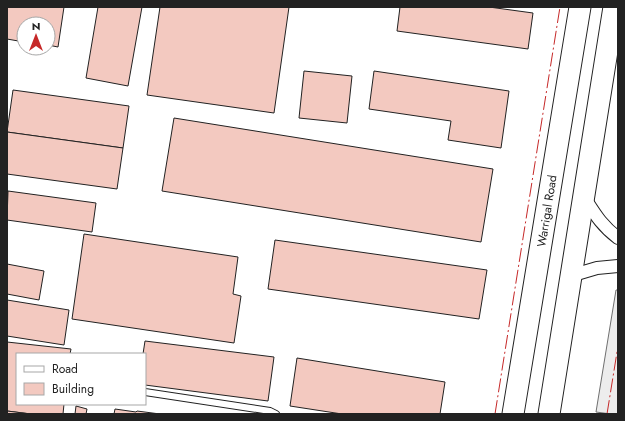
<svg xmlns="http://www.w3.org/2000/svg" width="625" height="421" font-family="Jost,sans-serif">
  <rect width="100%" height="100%" fill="#fff"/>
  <path fill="#ededed" stroke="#6f6f6f" d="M616,290H618V414H611L596,412Z"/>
  <g fill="#f3c9c0" stroke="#222">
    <path d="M7,7H64L58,47L48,45V24H24V42L7,39Z"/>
    <path d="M98,7H142L128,86L86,78Z"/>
    <path d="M160,7H289L274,113L147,95Z"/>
    <path d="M400,7H489L533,13L528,49L397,31Z"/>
    <path d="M304,71L352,76L347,123L299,118Z"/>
    <path d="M374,71L509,91L501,148L448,140L451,121L369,109Z"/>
    <path d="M13,90L129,106L123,148L7,132Z"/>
    <path d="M174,118L493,169L481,242L162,191Z"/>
    <path d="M7,132L123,148L117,189L7,174Z"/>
    <path d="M8,191L96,203L92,232L7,220Z"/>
    <path d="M84,234L238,257L233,294L241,296L234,343L72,319Z"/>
    <path d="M275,240L487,270L479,319L268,289Z"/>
    <path d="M7,264L44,271L39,300L7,294Z"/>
    <path d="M7,300L69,310L64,345L7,336Z"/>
    <path d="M145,341L274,357L268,401L145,385V354H143Z"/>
    <path d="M7,342L71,349L70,354H17V404H64L63,414H31L7,411Z"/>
    <path d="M297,358L445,382L440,414H342L290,406Z"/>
    <path d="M76,406L87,409L86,414H75Z"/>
    <path d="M115,409L136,412L137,411L160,414H114Z"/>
    <path d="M7,411L31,414H7Z"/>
  </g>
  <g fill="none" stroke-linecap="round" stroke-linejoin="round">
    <g stroke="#222" stroke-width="8">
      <path id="service" d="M145,392L270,411L276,414"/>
    </g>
    <g stroke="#222" stroke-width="14">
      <g id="minor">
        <path d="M584,197C595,214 601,225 618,238"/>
        <path d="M570,276L597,268L618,266"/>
      </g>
    </g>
    <g stroke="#222" stroke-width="23">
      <g id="trunk">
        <path d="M513,414L580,7"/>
        <path d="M549,414L614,7"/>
      </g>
    </g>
    <use href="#service" stroke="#fff" stroke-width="6"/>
    <use href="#minor" stroke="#fff" stroke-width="12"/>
    <use href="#trunk" stroke="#fff" stroke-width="21"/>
    <g stroke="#c62828" stroke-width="1" stroke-dasharray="14 3 2 3" stroke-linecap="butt">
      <path d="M495,414L531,188L560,7"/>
      <path d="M607,414L618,346"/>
    </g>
  </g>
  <g text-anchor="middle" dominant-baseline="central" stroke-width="3" stroke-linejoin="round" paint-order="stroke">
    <g font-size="12" fill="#222" stroke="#fff">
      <text transform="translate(547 211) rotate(-81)">Warrigal Road</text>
    </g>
  </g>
  <rect width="625" height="421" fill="none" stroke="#222222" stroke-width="16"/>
  <rect x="16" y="353" width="130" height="52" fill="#ffffff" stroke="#a7a7a7"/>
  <rect x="24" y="366" width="20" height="6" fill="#ffffff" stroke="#a7a7a7"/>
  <text x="52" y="373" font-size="12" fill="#222222">Road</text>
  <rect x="24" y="383" width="20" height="12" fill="#f3c9c0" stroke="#a7a7a7"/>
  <text x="52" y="393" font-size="12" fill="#222222">Building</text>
  <g transform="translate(36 36)"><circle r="19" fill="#ffffff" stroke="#a7a7a7"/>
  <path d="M0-3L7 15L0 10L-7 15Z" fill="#c62828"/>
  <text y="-6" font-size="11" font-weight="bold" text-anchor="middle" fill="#222222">N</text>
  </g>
</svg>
